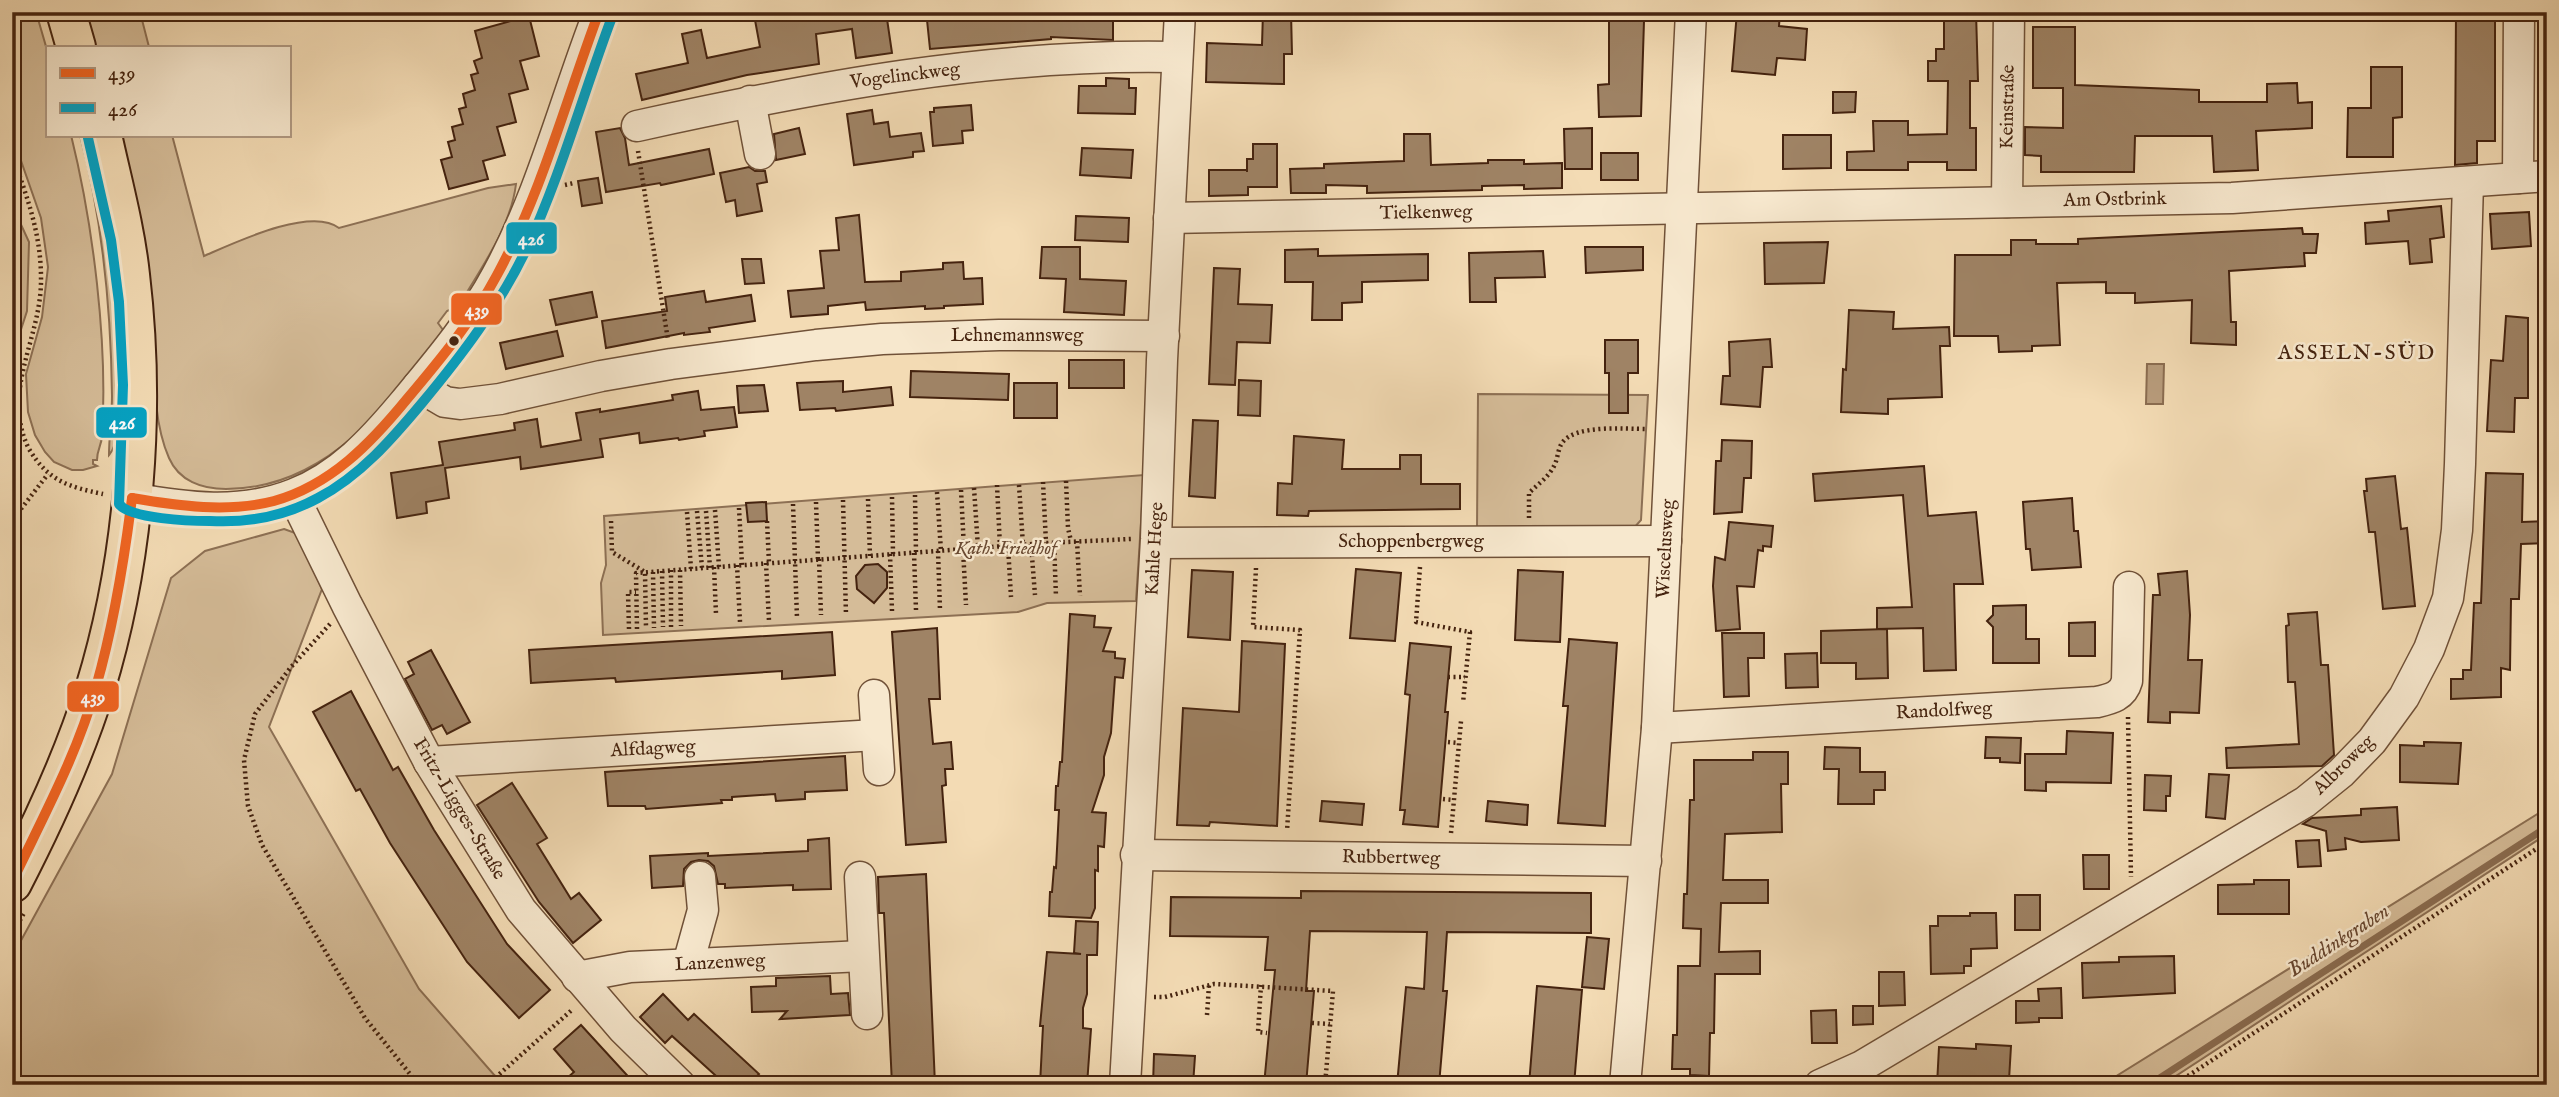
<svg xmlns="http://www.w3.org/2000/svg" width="2559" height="1097" font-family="'IM FELL English',serif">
  <rect width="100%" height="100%" fill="#f3dbb4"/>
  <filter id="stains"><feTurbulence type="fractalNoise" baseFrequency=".00286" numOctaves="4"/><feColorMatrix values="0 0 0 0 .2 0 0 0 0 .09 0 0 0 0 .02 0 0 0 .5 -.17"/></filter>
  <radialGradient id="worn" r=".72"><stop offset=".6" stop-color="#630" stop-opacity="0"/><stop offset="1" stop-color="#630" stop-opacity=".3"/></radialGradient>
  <g fill="#d5bc98" stroke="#8d7054" stroke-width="2">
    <path d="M12,12H36L47,50V135H71C93,224 108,343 102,435C102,445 97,449 97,460H93V464L97,466L83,470H72L54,462L45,452L35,435L28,412L26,374L42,317L48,267L41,218L12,135Z"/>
    <path d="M80,12H140L149,47H91Z"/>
    <path d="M80,135H87C103,221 117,307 118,393C118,413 122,439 109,455C109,436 112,416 112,396C111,312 102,217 80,135Z"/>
    <path d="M118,135H172L204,256C234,243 311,206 339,228L488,188L516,184C511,226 482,267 461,302L458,306L447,311L438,323L443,330C391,405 326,489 226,489C202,489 179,481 169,458C148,410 157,347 151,295C145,241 130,188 118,135Z"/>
    <path d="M12,205L29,242L27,311L12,357Z"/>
    <path d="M1478,394L1648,395L1641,520L1633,529L1477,528Z"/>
    <path d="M1144,475L1136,601L1047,603L1018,612L603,635L601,583L606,565L604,516Z"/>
    <path d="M284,529L298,534L322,589L269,727L419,989L503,1085H12V957L112,774L171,578L205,551Z"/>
    <path d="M2547,808V834L2162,1085H2102Z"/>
  </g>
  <path fill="#b89c7c" stroke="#8a6c50" stroke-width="2" d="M2147,364H2164L2163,404H2146Z"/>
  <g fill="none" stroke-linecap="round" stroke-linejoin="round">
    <path stroke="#8a6c50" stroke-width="7" d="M2149,1085L2547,827"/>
  </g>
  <g fill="#9f8365" stroke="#45230f" stroke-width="2">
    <path d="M807,12H886L892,53L856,58L852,29L816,34L819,64L747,75L642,100L636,74L688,63L682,34L701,30L707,58L760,47L755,20Z"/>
    <path d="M1041,12H1113V40L1051,37V39L930,49L927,20L997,14V20L1040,18Z"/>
    <path d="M1263,12H1291L1292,54H1284V84L1206,82L1207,43L1262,45Z"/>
    <path d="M1737,12H1780L1779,26L1807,29L1805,60L1777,58L1775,75L1732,71Z"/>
    <path d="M1944,12H1976L1978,81H1970V128H1976V170H1947V162H1908V170H1847V152L1874,151L1873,121H1908V135L1947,134L1948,81H1928V61H1936V49H1944Z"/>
    <path d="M2456,12H2495V141H2477V163L2455,165Z"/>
    <path d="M529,16L539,56L520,61L528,89L509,94L516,122L497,127L505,155L483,161L488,179L449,189L441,160L452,157L448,142L455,140L452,127L463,124L459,109L466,107L463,94L475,90L471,75L478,73L474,61L482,58L475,31Z"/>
    <path d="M1609,21H1644L1641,116L1599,117L1598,85L1609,84Z"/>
    <path d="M2033,27H2075V85L2199,90V102H2267V84L2297,83L2298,103L2312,102V128L2256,131L2258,170L2214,172L2212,136H2135L2134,172H2041V156L2025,155V127L2063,128V88H2033Z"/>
    <path d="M2371,67H2402V117L2393,118V157H2347L2348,108H2371Z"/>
    <path d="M1106,78L1129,79V88H1136L1135,114L1078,113L1079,86H1106Z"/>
    <path d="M1833,92H1856L1855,112L1833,113Z"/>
    <path d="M971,105L973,130L962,131L963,143L933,146L930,112H934V108Z"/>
    <path d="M872,110L874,124L888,122L890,137L921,133L924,151L913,152V157L854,165L847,114Z"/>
    <path d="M620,128L625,138L629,165L709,149L714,174L661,185L660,183L606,192L596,132Z"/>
    <path d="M799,128L805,154L776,160L774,134Z"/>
    <path d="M1592,128V169H1565L1564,129Z"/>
    <path d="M1404,134H1430L1431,165L1488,163V160H1524V164L1562,163V188L1524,189V185L1482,186V190L1367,193V186L1326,185V193H1291L1290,169L1324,168V164L1404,161Z"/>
    <path d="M1783,135H1831V168L1783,169Z"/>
    <path d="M1253,144H1277V187H1248V195L1209,196V170H1247V172V159H1253Z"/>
    <path d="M1082,148L1133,150L1131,178L1080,175Z"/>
    <rect x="1601" y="153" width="37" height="27"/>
    <path d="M749,167L755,171H765L767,182L757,184L762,211L737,216L735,200L726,202L720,173Z"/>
    <path d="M598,178L602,203L582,206L578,181Z"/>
    <path d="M2441,206L2444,237L2430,239L2432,262L2410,264L2408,241L2366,244L2365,223L2389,221L2388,211Z"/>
    <path d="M2529,212L2531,246L2492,249L2490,214Z"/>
    <path d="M859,215L865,282L901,281V272L943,269V263L963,262L964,279L982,278L983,304L944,306V308L925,309V306L866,310L865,302L828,306V314L791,317L788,291L824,288L820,251L839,250L836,218Z"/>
    <path d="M1076,216L1129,218L1128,242L1075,240Z"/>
    <path d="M2302,228L2303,234H2318L2316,253H2304L2305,266L2229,271L2231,322H2236V345L2191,343L2192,300L2135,303V293H2106V282L2057,283L2060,345L2032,346V351L1999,352L1998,336H1954L1955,255H2011V240H2036V244H2078V239Z"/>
    <path d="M1828,242L1824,283L1765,284L1764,243Z"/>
    <path d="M1042,247H1080V279L1126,281L1124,315L1064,312L1066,279L1040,278Z"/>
    <path d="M1585,247H1643V270L1586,273Z"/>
    <path d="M1318,249V256L1428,254V280L1362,282V302L1342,303V320H1312L1313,282H1285V250Z"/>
    <path d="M1543,251L1545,277L1495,278L1496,302H1470L1469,253Z"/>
    <path d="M742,259H761L764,283L745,284Z"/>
    <path d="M1214,268L1240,269L1238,304L1272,305L1270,343L1237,342L1235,385L1209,384Z"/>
    <path d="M704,291L706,302L751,295L755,321L709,328L710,332L684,335V333L606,348L602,321L667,311L665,297Z"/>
    <path d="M592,292L597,317L556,325L550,300Z"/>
    <path d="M1849,310L1894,312L1893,329L1949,327L1950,346H1940L1942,397L1888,399V414L1841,412L1843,369L1846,370Z"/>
    <path d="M2506,316L2528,318V398H2515L2514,432L2487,431L2491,360L2503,361Z"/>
    <path d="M557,331L563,356L506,369L500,343Z"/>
    <path d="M1770,339L1772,367H1763L1760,407L1721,404L1723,376H1730L1729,342Z"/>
    <path d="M1605,340H1638V373H1628V413H1609V373H1605Z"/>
    <rect x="1069" y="360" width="55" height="28"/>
    <path d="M911,371L1009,374L1008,400L910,397Z"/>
    <path d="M1239,380L1261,381L1260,416L1238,415Z"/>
    <path d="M843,381V392L891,387L893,405L836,411L835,408L800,410L797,383Z"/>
    <rect x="1014" y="383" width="43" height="35"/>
    <path d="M764,385L768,411L739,413L737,386Z"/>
    <path d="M698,391L701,410L734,407L737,427L704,431L705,436L679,440L678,438L640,443L639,433L600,439L603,457L521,469L520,457L445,468L449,498L426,502L427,513L397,518L391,473L443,465L439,442L515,430L514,423L537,419L541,447L581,440L576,413L600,409V412L673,400L672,395Z"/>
    <path d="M1193,420L1218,421L1215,498L1189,496Z"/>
    <path d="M1294,436L1344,440L1342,469H1400V455H1421V484H1460V509L1309,511L1308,516L1277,515L1278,483L1292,484Z"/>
    <path d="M1722,440L1752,441L1751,478H1744L1742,512L1714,514L1716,461H1721Z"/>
    <path d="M1924,466L1928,516L1976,512L1983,584H1954L1956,670L1924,671L1923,628L1877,629V608L1912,607L1903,495L1815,501L1813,474Z"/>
    <path d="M2486,473L2523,474L2522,522L2547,521V543L2521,544L2519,599H2511L2510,670L2501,668V697L2451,699V679H2463V670H2471L2474,603H2481Z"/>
    <path d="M2395,476L2401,529L2407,528L2415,606L2383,609L2375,532H2369L2364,491H2367L2366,479Z"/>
    <path d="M2072,498L2074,531H2078L2081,567L2032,570L2030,549H2026L2023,502Z"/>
    <path d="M766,502L767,521L748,522L746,503Z"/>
    <path d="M1729,522L1773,526L1771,547L1763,546V551L1758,550L1754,587L1737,586L1740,629L1716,631L1713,586L1715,557L1725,560Z"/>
    <path d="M878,564L887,572V588L874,603L857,589L856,576L865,565Z"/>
    <path d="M1356,569L1401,573L1395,641L1350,638Z"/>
    <path d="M1192,570L1233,572L1230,640L1188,637Z"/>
    <path d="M1518,570L1563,572L1560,642L1515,640Z"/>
    <path d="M2187,571L2190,615L2188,660H2202L2199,713L2170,712V723L2148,722L2153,595H2160L2158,574Z"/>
    <path d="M2026,605V639H2039V663H1993V627L1987,621L1993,615V606Z"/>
    <path d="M2317,612L2321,665H2328L2334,755L2322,766L2227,768L2226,748L2299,744L2295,682H2288L2286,626L2289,625L2288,614Z"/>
    <path d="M1070,614L1095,616L1094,627L1111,628L1103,651L1115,652V658L1125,659L1123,678L1115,677L1111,733L1104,757V775L1092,812L1106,813L1104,847L1098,846V871L1095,870V908L1091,918L1049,916L1050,892H1052L1054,867L1056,868L1059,810H1055L1056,786H1058L1060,762H1062Z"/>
    <path d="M2095,622V656H2069V623Z"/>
    <path d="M937,628L940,699H929L933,744L951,742L953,769H945L946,785L942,786L946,842L906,845L892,632Z"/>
    <path d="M1887,629L1888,678L1856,679V663H1821V631Z"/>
    <path d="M832,632L835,675L782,679V671L616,682L615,678L531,683L529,650Z"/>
    <path d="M1722,633H1764V658H1748L1749,696L1724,697Z"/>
    <path d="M1569,639L1617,643L1605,826L1558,823L1568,706H1563Z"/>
    <path d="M1242,641L1285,644L1277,826L1210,822L1209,826L1177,825L1183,708L1239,712Z"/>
    <path d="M1410,643L1451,647L1445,712H1448L1438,827L1403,824L1405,810H1400L1410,695L1405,694Z"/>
    <path d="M431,650L470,722L447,734L442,725L432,730L405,679L414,674L408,662Z"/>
    <path d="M1817,653L1818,687L1786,688L1785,654Z"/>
    <path d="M351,691L393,770L398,767L434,830L507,944L550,990L519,1018L467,962L390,843L360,789L356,791L313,712Z"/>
    <path d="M2067,731L2113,733L2111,783L2046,782V791L2025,790V754H2066Z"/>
    <path d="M1986,737L2021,738L2020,763L2000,762V758H1985Z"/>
    <path d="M2424,742L2461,743L2458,784L2400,782V745L2424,746Z"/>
    <path d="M1825,747L1860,748V772H1885V790H1874V804H1838L1839,769H1824Z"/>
    <path d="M1753,752H1788V784H1781L1782,832L1725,834L1723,880H1768V903H1721L1719,952L1760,951V974H1715L1714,1033H1710L1709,1076L1690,1075V1069H1672L1673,1035H1677L1678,966H1700L1701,929L1683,928L1684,894H1687L1690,800H1694V760H1753Z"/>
    <path d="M845,756L847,790L805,792V799L776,801L775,794L732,797V800H721L722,803L646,809L645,806H608L605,772Z"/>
    <path d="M2209,774L2229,775L2225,819L2206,817Z"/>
    <path d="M2145,775L2171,776L2170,796H2166V811L2144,810Z"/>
    <path d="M512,783L547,838L537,844L571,899L579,893L601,920L573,943L539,902L477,805Z"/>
    <path d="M1322,801L1364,804L1362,825L1320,821Z"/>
    <path d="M1488,801L1528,805L1527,825L1486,821Z"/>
    <path d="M2397,807L2399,840L2361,842L2345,838L2346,849L2328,851L2326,831L2303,824L2312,818L2361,815V809Z"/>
    <path d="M829,838L831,889L793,890V885L725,888V884H718L714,866L708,861L699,860L691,862L684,869L683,886L652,888L650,856L708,853V856L808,851V840Z"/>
    <path d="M2319,840L2321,866L2298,867L2296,841Z"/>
    <path d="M2083,855H2109V889H2084Z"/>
    <path d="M926,874L935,1085H892L884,913H879L878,877Z"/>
    <path d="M2254,880H2289V914H2218V885L2254,884Z"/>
    <path d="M1301,891L1591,893V933L1447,932L1443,991H1447L1439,1085H1397L1406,987L1424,989L1427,932L1310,931L1306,991H1314L1306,1085H1264L1275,970H1265L1268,937L1170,936L1171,897L1301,898Z"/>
    <rect x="2015" y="895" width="25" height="35"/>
    <path d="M1970,913H1996L1997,948L1971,949V966H1964V973L1931,974L1930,926H1938V916H1970Z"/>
    <path d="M1076,921L1098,922L1097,955H1087V994L1083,1008V1028L1091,1029L1087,1085H1040L1043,1026H1040L1047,952L1081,954L1074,953Z"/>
    <path d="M1587,937L1609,939L1604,989L1582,987Z"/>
    <path d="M2174,956L2175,993L2083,998L2082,963L2119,962V957Z"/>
    <path d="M1879,972H1904L1905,1005L1879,1006Z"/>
    <path d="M830,976L831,994L848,993L850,1015L780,1019L787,1011L752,1012L751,987L776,986V978Z"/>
    <path d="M1537,986L1582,990L1574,1085H1529Z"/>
    <path d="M2061,988L2062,1018H2039V1022L2016,1023V1001H2039L2038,989Z"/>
    <path d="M663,994L688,1020L694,1014L759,1074L749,1085H726L672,1036L665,1043L640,1017Z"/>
    <path d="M1853,1006H1873V1024L1853,1025Z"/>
    <path d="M1836,1010L1837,1043H1812L1811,1011Z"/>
    <path d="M581,1025L636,1085H559L574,1072L554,1049Z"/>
    <path d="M1976,1044L2011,1046L2009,1080L1974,1078V1085H1937L1939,1047L1976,1049Z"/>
    <path d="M1154,1054L1195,1056L1193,1085H1153Z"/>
  </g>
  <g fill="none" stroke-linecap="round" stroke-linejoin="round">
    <g stroke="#705138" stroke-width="33">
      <g id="minor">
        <path d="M750,101L760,154"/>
        <path d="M637,126C814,87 995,53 1177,57"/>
        <path d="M2518,178L2519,12"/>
        <path d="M2007,202L2009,12"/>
        <path d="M1169,218L2232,198L2547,176"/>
        <path d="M418,386L445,402L460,404L500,399L601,376L671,364L816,345L882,339L999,335L1164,336"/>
        <path d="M293,495L347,605L429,762L521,910L623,1029L680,1085"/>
        <path d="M132,498C186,508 241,515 294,494C340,476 372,441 403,404C437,363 472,322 497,275C542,193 565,99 599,12"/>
        <path d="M1156,543L1666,541"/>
        <path d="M874,695L879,770"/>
        <path d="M1657,728L2097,702C2111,699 2123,696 2127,681L2129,587"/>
        <path d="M429,762L876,735"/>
        <path d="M1136,855L1646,861"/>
        <path d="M860,877L867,1014"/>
        <path d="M688,964L703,910L700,877"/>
        <path d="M577,977L630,967L863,956"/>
        <path d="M1125,1085L1156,539L1162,360L1180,12"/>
        <path d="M1625,1085L1657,728L1691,12"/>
        <path d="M1820,1085L1862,1066L2305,802L2341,773L2372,741L2404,697L2429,649L2448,598L2457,530L2460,464L2468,182"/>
      </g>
    </g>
    <g stroke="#45230f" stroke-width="42">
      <g id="major">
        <path d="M66,12L76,47"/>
        <path d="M12,883C43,823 75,753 95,689C135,559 146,410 130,275C125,228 112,181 102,135"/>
      </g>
    </g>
    <g stroke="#45230f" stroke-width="4.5" stroke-dasharray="2 3.5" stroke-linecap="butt">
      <path d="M638,151L668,340"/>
      <path d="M12,155C27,196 41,234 41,278C42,338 0,391 29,449C48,481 69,487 103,494"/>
      <path d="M565,185L574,183"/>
      <path d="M1066,481L1068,528L1071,541"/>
      <path d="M1043,482L1046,543"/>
      <path d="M997,485L1000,547"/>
      <path d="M1019,485L1023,545"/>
      <path d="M974,488L978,548"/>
      <path d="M961,490L964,549"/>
      <path d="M937,492L941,551"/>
      <path d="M915,495L916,553"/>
      <path d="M892,497L893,554"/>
      <path d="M868,499L870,556"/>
      <path d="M843,500L846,615"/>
      <path d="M816,502L818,559"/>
      <path d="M793,504L797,618"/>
      <path d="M739,508L742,565"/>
      <path d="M21,509L48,474"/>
      <path d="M715,510L719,567"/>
      <path d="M697,511L702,568"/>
      <path d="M706,511L710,568"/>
      <path d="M687,512L691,569"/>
      <path d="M1529,518V493C1538,484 1550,476 1555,464C1558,457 1558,449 1562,443C1575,424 1625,429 1647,429"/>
      <path d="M611,521L612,552L645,572L646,628"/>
      <path d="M767,521L769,563"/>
      <path d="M1077,541L1080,596"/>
      <path d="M1054,542L1056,597"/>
      <path d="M1031,544L1035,595"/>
      <path d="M1008,546L1011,597"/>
      <path d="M963,549L966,605"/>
      <path d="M938,551L940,610"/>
      <path d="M914,553L916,610"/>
      <path d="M890,554L892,611"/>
      <path d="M819,559L821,615"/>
      <path d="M766,563L769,621"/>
      <path d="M737,565L740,622"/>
      <path d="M714,567L716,614"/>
      <path d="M1420,567L1416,622L1470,632L1463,703"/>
      <path d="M1256,568L1253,627L1300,630L1287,831"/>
      <path d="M671,570V627"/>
      <path d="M680,570L681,626"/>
      <path d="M662,571L663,627"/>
      <path d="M653,572L654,628"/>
      <path d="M330,624L291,667L255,714L244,760L248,806L262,845L365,1018L414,1079L427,1085"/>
      <path d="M629,629L628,592H636"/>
      <path d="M637,629L636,573L1046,543L1131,539"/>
      <path d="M1448,677H1465"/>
      <path d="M2128,717L2131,877"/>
      <path d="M1448,742L1459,743"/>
      <path d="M1443,799L1454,800"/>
      <path d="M1451,833L1461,721"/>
      <path d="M12,935L25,911"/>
      <path d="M1261,985L1258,1032L1267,1033"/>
      <path d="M1154,997H1165L1214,984L1333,991L1325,1085"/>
      <path d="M1207,1015L1209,985"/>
      <path d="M1312,1023L1330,1024"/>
      <path d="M1307,1081L1325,1083"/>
      <path d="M487,1085L573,1009"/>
      <path d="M2174,1085L2547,842"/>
    </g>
    <use href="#minor" stroke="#f7e8ce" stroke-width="30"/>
    <use href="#major" stroke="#f3dbb4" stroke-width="38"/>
    <g stroke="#f7e8ce" stroke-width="16">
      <g id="bus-1">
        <path d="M132,498C179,506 228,513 274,501C331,485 371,443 407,399C440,360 473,320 497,275C542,192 566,100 599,12"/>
        <path d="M12,882C42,819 77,755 96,687C114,624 124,562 132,498"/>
      </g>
    </g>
    <g stroke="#f7e8ce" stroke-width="16">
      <path id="bus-2" d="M88,138L111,240L119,302L123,385L119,504C130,519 191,521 210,521C247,523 285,516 318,498C360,476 392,439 422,403C462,355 499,306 526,250C561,175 583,94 612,17"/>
    </g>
    <use href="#bus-1" stroke="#f26522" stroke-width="10"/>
    <use href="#bus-2" stroke="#03a2c4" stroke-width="10"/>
  </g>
  <circle fill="#45230f" stroke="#f7e8ce" stroke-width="2.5" cx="454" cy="341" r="6"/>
  <g text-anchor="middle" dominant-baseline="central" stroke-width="5" stroke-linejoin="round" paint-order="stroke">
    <g font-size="19" fill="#45230f" stroke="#f7e8ce">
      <text transform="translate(905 76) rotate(-7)">Vogelinckweg</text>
      <text transform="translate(2008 107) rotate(-89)">Keinstraße</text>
      <text transform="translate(2115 200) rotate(-1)">Am Ostbrink</text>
      <text transform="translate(1426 213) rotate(-1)">Tielkenweg</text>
      <text x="1017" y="336">Lehnemannsweg</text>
      <text x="1411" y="542">Schoppenbergweg</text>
      <text transform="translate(1155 549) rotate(-87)">Kahle Hege</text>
      <text transform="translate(1666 549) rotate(-87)">Wiscelusweg</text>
      <text transform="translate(1944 711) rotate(-3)">Randolfweg</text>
      <text transform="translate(653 749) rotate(-3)">Alfdagweg</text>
      <text transform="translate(2344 765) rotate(-44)">Albroweg</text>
      <text transform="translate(459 809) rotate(59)">Fritz-Ligges-Straße</text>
      <text transform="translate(1391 858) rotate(1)">Rubbertweg</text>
      <text transform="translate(720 963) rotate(-3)">Lanzenweg</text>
    </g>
    <g font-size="19" font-style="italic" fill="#694931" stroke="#f7e8ce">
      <text x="1006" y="549">Kath. Friedhof</text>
    </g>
    <g font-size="21" letter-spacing="2" fill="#45230f" stroke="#f7e8ce">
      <text x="2357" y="353">ASSELN-SÜD</text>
    </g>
    <g font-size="21" font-style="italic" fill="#684730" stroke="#f7e8ce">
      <text transform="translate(2339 941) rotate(-33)">Buddinkgraben</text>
    </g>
  </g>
  <g stroke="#f7e8ce" stroke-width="2.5">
    <rect x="505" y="221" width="53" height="34" rx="7" fill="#03a2c4"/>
    <rect x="450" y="292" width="53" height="34" rx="7" fill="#f26522"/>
    <rect x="95" y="406" width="53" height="33" rx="7" fill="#03a2c4"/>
    <rect x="66" y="680" width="54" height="33" rx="7" fill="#f26522"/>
  </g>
  <g font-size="19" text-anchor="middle" font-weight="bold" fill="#fff">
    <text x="531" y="245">426</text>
    <text x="477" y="316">439</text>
    <text x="122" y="429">426</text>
    <text x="93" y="703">439</text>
  </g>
  <rect width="2559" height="1097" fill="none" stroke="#f3dbb4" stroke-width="42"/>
  <rect x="14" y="14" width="2531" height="1069" fill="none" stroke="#45230f" stroke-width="3.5"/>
  <rect x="21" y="21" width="2517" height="1055" fill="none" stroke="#45230f" stroke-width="2"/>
  <rect x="46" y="46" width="245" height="91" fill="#f7e8ce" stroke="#b09982" stroke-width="2"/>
  <rect x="60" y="68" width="35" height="10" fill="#f26522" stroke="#b09982" stroke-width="2"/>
  <text x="108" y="80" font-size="21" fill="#45230f">439</text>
  <rect x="60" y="103" width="35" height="10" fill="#03a2c4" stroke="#b09982" stroke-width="2"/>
  <text x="108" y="116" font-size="21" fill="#45230f">426</text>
  <rect width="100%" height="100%" filter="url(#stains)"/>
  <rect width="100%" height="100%" fill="url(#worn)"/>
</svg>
